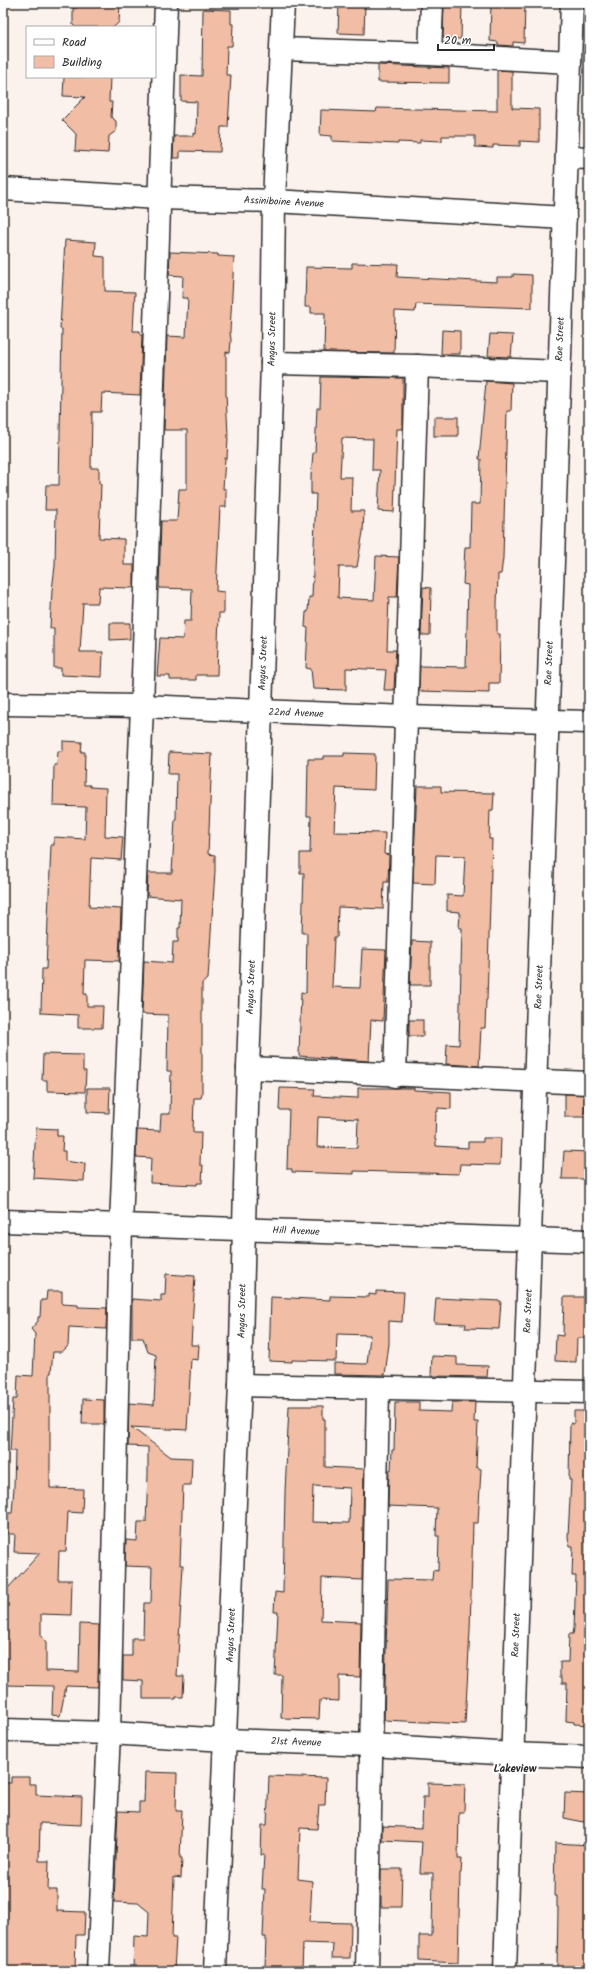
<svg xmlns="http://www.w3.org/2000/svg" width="592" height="1974" font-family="Kalam,sans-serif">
  <rect width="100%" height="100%" fill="#fcf2ed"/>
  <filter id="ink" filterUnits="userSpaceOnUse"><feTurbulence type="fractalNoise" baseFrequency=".025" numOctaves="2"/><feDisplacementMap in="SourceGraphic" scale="8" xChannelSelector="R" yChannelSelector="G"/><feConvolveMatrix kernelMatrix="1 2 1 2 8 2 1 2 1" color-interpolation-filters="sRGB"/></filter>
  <g filter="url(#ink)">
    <g fill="#f2bda5" stroke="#2b2b2b" fill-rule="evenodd">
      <path d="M77,3H120L119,22L114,27H75L73,25V8H77Z"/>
      <path d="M339,3H365L364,34L338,33Z"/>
      <path d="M444,3H462L461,39L443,38Z"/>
      <path d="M491,3H525L524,43L513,42V46L498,45V42L490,41Z"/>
      <path d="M203,9L231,10V24H233L232,46H227L226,75H231L228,127H221L220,152L180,151V158H173L174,136H193V133L196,134L197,102L181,101V75L202,76Z"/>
      <path d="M378,65L449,68V83L378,82Z"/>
      <path d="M497,70L512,71V108L539,109V142L520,141V146L493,145V148L475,147V136H442V141L420,140V143L398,142V144L332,141V136L320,135L321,110L376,112L377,108L497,111Z"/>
      <path d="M64,77H110L109,102H112L111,117L116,121V131L109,136L108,153L75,151L76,134L62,120L85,97L63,96Z"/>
      <path d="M65,240L96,242L95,256L105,257V291L135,292L133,331H140V335H142L140,395L102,393L101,412H92L91,468H99V484H101L99,538L124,539V565H134V587L131,588L99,587L98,603H83L80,652H103L102,677L61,675V668H54V628H50L52,590L55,566L56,510H45L46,485H59L62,329H60Z"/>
      <path d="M170,252L218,254V256L234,257L230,332L231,340L230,353L226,352V393L228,436L227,459L225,458L223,489H226V507H220L216,591L224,592V613H219L217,675H196V680H170V676H157L160,638L183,639L184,621H191L192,589L159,588L161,521H177L179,489H185L187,488V430H164L167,336L186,337L188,298H182L183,276L169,275Z"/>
      <path d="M352,263L398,264L397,277L497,282V277H513V274L532,275V308L416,304L415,312L395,311L394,353L324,352L325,313H311V307H305L306,267L352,268Z"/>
      <path d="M442,330L460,331V354H441Z"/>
      <path d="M490,334L513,335L511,357L488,356Z"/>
      <path d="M321,377L403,378V429H397L394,512L378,511L380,470H372L373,439L342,438L340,477H352L351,511H364L363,532L357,567H339L338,598L374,600L376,556L399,557L397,597H389L387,650H396L394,690H384L386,670L346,668V690L313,689L311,669L306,668L308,628L305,627L306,612H308L309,597H312L316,494H311V476L313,453H315L317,408H320Z"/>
      <path d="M486,381L512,383L511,411H507L503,558L501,574H498L497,605V634H500L499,683H489V693L419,691L420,666L466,667L468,585L463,584L465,547H470L471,504H480L481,459H479Z"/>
      <rect x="434" y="417" width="24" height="19"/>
      <path d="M423,587L431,588L430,635H421Z"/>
      <path d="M110,623H130V639L110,640Z"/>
      <path d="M63,741L82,742L81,752H85L84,785H90V787L106,788L105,836L123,837L121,860L91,858L89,907L121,909L119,961L85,960L84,994H87V1006H103L102,1028H78V1015L41,1013L42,969H46L51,845H54V837L85,839L86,807L53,806L54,765H57L58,751H63Z"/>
      <path d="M169,752L212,754L208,854L215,855V871L208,979L202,983V1093L201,1098H194L193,1132H201L200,1165H203L202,1183H197V1185L150,1183L151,1158L136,1157L137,1130L160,1131L161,1114H170L171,1071H167L168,1015L142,1014L144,961L172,963L173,942H178V928H180L181,899L147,896L148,873H172L175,819H176L177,774H168Z"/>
      <path d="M344,753L375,754L374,790L336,788L334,832L385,833L384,854L389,855L388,882H384L383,909L338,907L337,937H334L332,987L360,988L362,949L386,950L383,1021L371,1020L369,1061L299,1056L301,992L306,993L307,933H302L304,873H300V853H310L311,816H307L308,759H323V756H344Z"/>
      <path d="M417,786H441V792L494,793L493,810H490L489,839H492L487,1000H486L485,1028H481L479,1066L446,1064L447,1044L459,1045L462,928H459L460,912L447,911V895L463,896L465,856L436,855L435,884L413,883Z"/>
      <path d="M412,941L430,942V985H410Z"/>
      <rect x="409" y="1020" width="14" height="16"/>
      <path d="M43,1054L83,1055V1071H86L85,1092L47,1091V1080H42Z"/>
      <path d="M87,1088H110L109,1113L87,1112Z"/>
      <path d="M280,1088L315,1089L314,1096L358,1098V1088H414V1090L451,1092V1109L438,1108V1112H436L435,1140H436V1146L468,1148V1142H483V1138H501L500,1165L460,1164L459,1174L354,1171V1174L292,1172V1169H287V1167L289,1110H279ZM318,1117L358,1119L357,1148L317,1147Z"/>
      <path d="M565,1094L585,1095L584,1117H565Z"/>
      <path d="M36,1128L57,1129V1136H63L62,1151H65V1161L85,1164L84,1181L33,1178Z"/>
      <path d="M564,1151L589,1152V1179H562Z"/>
      <path d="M166,1274L195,1276L191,1345H199L198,1360L191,1359L187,1430L131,1427L171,1457L192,1458L191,1485H183L180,1565H183L177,1676H184L183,1697H176V1699H143V1681L123,1680V1656H132V1638H143L144,1603H151L152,1567L125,1566L126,1540L137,1541L138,1522H146L148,1474V1447L128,1446L129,1403L154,1405L156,1355L148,1352L143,1338H132V1299L161,1301V1295H165Z"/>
      <path d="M47,1291H62V1304L78,1305V1307L107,1308L106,1329L69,1327L68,1346L62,1352H53L51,1373H50V1488L83,1489L82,1513L68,1512L66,1551H59L58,1580H72L71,1615L41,1614V1635L46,1642V1671L79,1672L80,1624L99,1625L98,1687L66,1686L60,1716L52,1715L53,1686L3,1685V1587H9L40,1553L14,1552L15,1534H7L8,1513H12L14,1487L15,1451H10L13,1399H17L18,1375L33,1376L35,1334L31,1329L38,1321V1317H40L41,1300H46Z"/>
      <path d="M376,1291L404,1292L402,1322L389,1321V1344L385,1375L334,1374V1363L367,1364L370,1335L337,1334L336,1361L292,1360V1362L269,1361L271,1297L330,1300V1296L369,1297V1294L376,1295Z"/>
      <path d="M564,1297H589V1338H577L576,1362L555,1361L556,1335L563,1336Z"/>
      <path d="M436,1298L501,1301L499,1329L465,1328L466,1324L434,1323Z"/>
      <path d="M432,1356L457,1357V1365L488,1366L487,1377L431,1376Z"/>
      <path d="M83,1399L104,1400V1424H82Z"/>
      <path d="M395,1402H419V1411L451,1412L452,1402H475L474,1422H478L476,1467L481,1469L478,1523H473L470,1630L465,1724L384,1720L388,1579L432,1580L433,1570L438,1571L439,1536H436L437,1508L388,1506L389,1470H391L392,1450H394Z"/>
      <path d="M289,1406H323V1419H325V1467L364,1469L362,1580L322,1578L321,1620L361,1622L360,1677L339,1676V1701L320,1700L319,1719L281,1718L282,1675H275L278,1612H274L275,1592L283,1593L285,1492ZM313,1486L350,1488L349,1523L312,1522Z"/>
      <path d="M574,1411H589V1725L574,1724V1722L566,1721L567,1683H562V1677H560V1662H568L569,1634H573L574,1628L576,1576H572L573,1546H569L568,1536L571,1480H569L570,1423L574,1424Z"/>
      <path d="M145,1772L177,1773L176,1811H182L180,1858H182L181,1878L174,1877L172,1938H176L174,1971H133L134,1936L148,1937L149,1912L138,1903L114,1902L118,1811L139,1812V1802H144Z"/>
      <path d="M269,1776L326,1778L325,1805H319L317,1829L300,1828L298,1879L312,1881L310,1922L351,1923L350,1958H332L333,1944L303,1943L302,1971H270L265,1966L266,1937H263L265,1889H262L264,1855H261L262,1825H267Z"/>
      <path d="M11,1777H29V1784H36V1795L82,1797L81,1825L40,1823L39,1861H49L48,1890H57V1911L85,1912L84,1935H76L75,1971H3L4,1783H11Z"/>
      <path d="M428,1783L465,1784L464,1812H459L458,1859H462L461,1873H460L458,1963L419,1961V1936H432L433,1873H420L422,1842L382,1840V1826L422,1828L423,1797H428Z"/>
      <path d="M565,1793L589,1794V1823L564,1818Z"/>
      <path d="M555,1843L589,1845L587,1971L557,1970L558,1907H557V1896H554Z"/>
      <path d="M381,1869H402L401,1907H381Z"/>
    </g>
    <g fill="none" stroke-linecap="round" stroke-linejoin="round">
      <g stroke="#2b2b2b" stroke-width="25">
        <g id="minor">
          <path d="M282,49L430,54L570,62"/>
          <path d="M430,54L432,3"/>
          <path d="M567,157L589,158"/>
          <path d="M3,189L159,198L274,201L565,218"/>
          <path d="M272,363L417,366L559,372"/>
          <path d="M3,704L142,706L407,717L589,722"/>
          <path d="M248,1068L589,1083"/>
          <path d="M395,1076L417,366"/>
          <path d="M3,1221L589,1241"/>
          <path d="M240,1385L589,1392"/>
          <path d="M3,1730L109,1733L226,1740L372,1745L512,1754L589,1757"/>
          <path d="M98,1971L109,1733L121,1225L142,706L166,3"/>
          <path d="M215,1971L240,1385L248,1068L261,711L272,363L274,201L283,3"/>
          <path d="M367,1971L378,1388"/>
          <path d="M505,1971L572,3"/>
        </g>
      </g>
      <use href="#minor" stroke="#fff" stroke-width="22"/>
    </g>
  </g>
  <g text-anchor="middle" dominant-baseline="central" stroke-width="4" stroke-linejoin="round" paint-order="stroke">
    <g font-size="10" fill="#2b2b2b" stroke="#fff">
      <text transform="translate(284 202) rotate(3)">Assiniboine Avenue</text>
      <text transform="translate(272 339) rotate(-89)">Angus Street</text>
      <text transform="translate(560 339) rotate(-88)">Rae Street</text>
      <text transform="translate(263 663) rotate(-88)">Angus Street</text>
      <text transform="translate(549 663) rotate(-88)">Rae Street</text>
      <text transform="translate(296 713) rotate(2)">22nd Avenue</text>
      <text transform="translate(251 987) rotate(-88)">Angus Street</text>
      <text transform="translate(539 987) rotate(-88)">Rae Street</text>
      <text transform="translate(296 1231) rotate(2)">Hill Avenue</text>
      <text transform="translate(242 1311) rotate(-89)">Angus Street</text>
      <text transform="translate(528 1311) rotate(-88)">Rae Street</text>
      <text transform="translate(231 1635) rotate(-88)">Angus Street</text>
      <text transform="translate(516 1635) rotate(-88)">Rae Street</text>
      <text transform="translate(296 1742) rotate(2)">21st Avenue</text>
    </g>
    <g font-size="11" font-weight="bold" fill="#2b2b2b" stroke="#fff">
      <text x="515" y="1769">Lakeview</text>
    </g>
  </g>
  <rect width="592" height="1974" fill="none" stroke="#fff" stroke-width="16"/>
  <rect x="8" y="8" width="576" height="1958" fill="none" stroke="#2b2b2b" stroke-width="1.5" filter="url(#ink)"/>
  <rect x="26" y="26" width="130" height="52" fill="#ffffff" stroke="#aaaaaa"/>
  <rect x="34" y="39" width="20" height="6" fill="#ffffff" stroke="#aaaaaa"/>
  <text x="62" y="46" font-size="12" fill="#2b2b2b">Road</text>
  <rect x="34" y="56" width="20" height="12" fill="#f2bda5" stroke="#aaaaaa"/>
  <text x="62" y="66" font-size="12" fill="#2b2b2b">Building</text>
  <path d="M438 44v6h56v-6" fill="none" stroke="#2b2b2b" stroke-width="2"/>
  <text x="444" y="44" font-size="12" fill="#2b2b2b" stroke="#ffffff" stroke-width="3" paint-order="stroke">20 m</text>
</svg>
